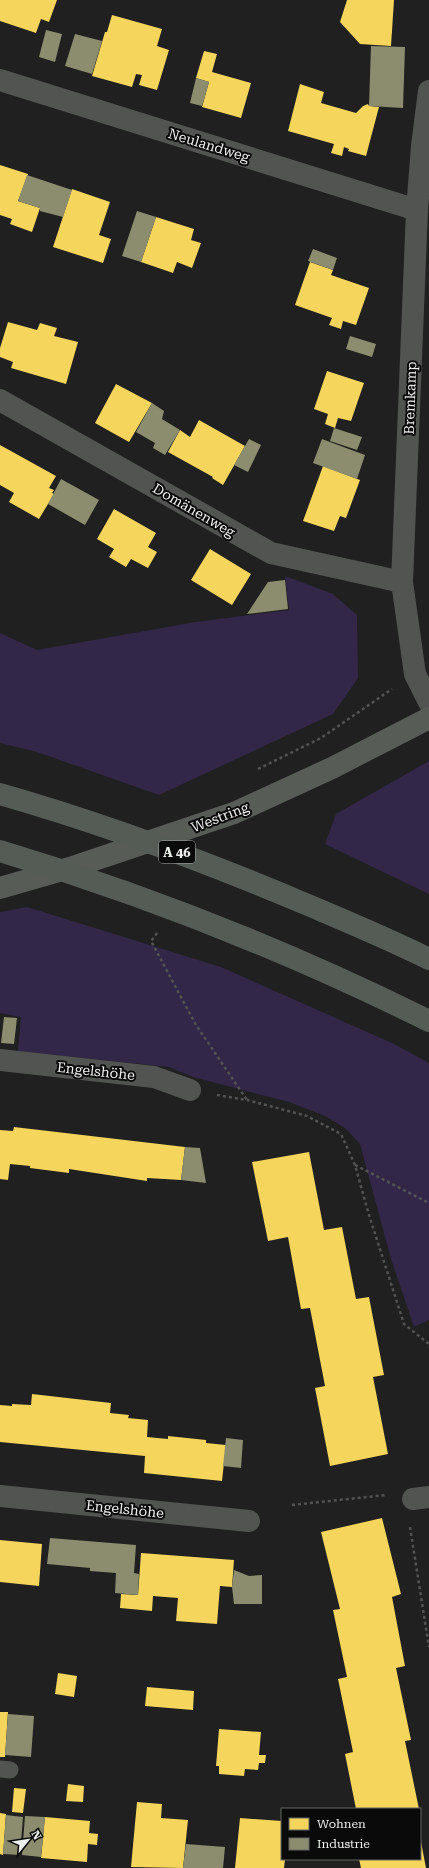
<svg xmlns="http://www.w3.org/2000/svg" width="429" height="1868" font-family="'Roboto Serif',serif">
  <rect width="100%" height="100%" fill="#1f201f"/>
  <g fill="#332749">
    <path d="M285,576L333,594L357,615L358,678L333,714L159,795L37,752L0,743V633L37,650L196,622L289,610Z"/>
    <path d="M429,761V894L325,844L336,814Z"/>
    <path d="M27,907L221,967L394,1044L429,1063V1320L414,1327L391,1259L360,1144L345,1128L325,1116L289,1102L193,1077L169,1067L18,1051L21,1017L0,1013V912Z"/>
  </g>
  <g fill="#f6d55c">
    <path d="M0,0H57L49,22L41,19L36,33L0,21Z"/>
    <path d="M347,0H394L391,46L360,44L340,22Z"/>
    <path d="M112,15L162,29L157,46L169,50L157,90L139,85L142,75L136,74L132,87L92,76L105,32H107Z"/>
    <path d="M204,51L217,54L212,72L251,83L241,118L202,107L209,82L196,78Z"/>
    <path d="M300,84L324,92L321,103L356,113L363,106L368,104L369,106L379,107L366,156L348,151L349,149L344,147L342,156L331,153L334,144L288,131Z"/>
    <path d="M0,165L28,174L18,201L40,208L32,232L10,224L12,219L0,215Z"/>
    <path d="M72,189L110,202L99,235L111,239L103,263L53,247Z"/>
    <path d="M156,217L194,229L191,240L201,243L192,268L177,262L173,273L141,262Z"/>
    <path d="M310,262L333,270L331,275L369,288L356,325L343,321L341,329L329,325L332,318L295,305Z"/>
    <path d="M8,322L37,330L40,323L57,328L54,336L78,342L66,384L11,368L13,362L0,357V348Z"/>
    <path d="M327,371L364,383L351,421L338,418L335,428L325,424L328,414L314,409Z"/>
    <path d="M116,384L152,403L129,442L95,423Z"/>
    <path d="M199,420L245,446L223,485L212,478L213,477L168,452L180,430L190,437Z"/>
    <path d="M0,445L56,476L49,488L54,490L52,493L54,494L39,519L9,502L14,493L0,485Z"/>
    <path d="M323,466L360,480L346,518L340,516L334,531L303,521Z"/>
    <path d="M114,509L156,533L148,547L157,552L148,568L131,559L126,567L109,557L114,549L97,539Z"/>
    <path d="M210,549L251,574L232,605L191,580Z"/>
    <path d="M14,1127L185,1147L181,1180L147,1178V1181L69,1169V1173L30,1168V1166L10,1164L8,1180L0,1179V1130L13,1131Z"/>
    <path d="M309,1152L324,1230L342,1227L356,1299L369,1297L384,1375L373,1377L388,1454L330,1466L315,1388L325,1386L310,1308L301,1309L288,1237L268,1241L252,1162Z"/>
    <path d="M32,1394L111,1403L110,1413L129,1415L128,1418L148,1420L147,1437L168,1439V1436L206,1440V1443L226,1445L222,1481L144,1473L145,1456L0,1442V1405L12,1406V1404L31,1405Z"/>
    <path d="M382,1518L401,1594L392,1597L405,1666L396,1668L411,1740L405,1741L419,1809H356L345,1754L353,1752L338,1679L347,1677L333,1610L340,1609L321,1532Z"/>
    <path d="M0,1540L42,1544L39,1586L0,1582Z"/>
    <path d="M141,1553L234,1560L232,1587L220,1586L217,1624L176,1621L178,1598L153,1596L152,1611L120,1608L121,1594L138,1595Z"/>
    <path d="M58,1673L77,1676L74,1697L55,1694Z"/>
    <path d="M147,1687L194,1691L193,1710L145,1706Z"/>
    <path d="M0,1712H8L5,1757H0Z"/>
    <path d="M219,1729L261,1732L259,1755H266L265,1763H259L258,1770L245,1769L244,1776L219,1774V1766H216Z"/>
    <path d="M68,1784L84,1786L83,1802L66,1801Z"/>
    <path d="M14,1788L26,1789L23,1813L12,1812Z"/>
    <path d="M137,1802L162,1804L161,1818L188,1820L183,1868L131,1867Z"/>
    <path d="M0,1813L6,1814L3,1855L0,1854Z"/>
    <path d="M45,1817L90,1821L89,1833L98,1834L97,1845L88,1844L87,1862L41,1858Z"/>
    <path d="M240,1818L282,1821V1859H285L284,1868H235Z"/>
    <path d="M421,1842L426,1868H361L359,1859H420Z"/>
  </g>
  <g fill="#8c8c6e">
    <path d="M46,30L62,34L55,62L39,57Z"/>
    <path d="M75,34L102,41L92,74L65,66Z"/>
    <path d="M371,46L405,47L403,108L369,106Z"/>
    <path d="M196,78L209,82L202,106L190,103Z"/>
    <path d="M27,175L72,190L63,217L40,211V208L18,201Z"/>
    <path d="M137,211L156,217L141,262L122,256Z"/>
    <path d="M313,249L337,258L333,270L308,261Z"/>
    <path d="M350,336L376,344L372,357L346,349Z"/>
    <path d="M152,403L164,411L162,419L180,430L165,455L153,448L155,443L136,432Z"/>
    <path d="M334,428L362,437L357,450L330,441Z"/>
    <path d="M249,439L261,445L248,472L234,465Z"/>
    <path d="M322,439L365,455L357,479L313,463Z"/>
    <path d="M61,479L99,500L85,525L48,504Z"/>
    <path d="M285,580L288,609L247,614L268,582Z"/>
    <path d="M4,1017L17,1018L14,1044L1,1043Z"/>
    <path d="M185,1147L200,1148L206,1183L181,1180Z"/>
    <path d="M226,1438L243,1440L241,1468L223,1466Z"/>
    <path d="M50,1538L136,1545L134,1573L139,1574L138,1595L115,1593L116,1573L90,1571V1568L47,1564Z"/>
    <path d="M234,1570L249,1576L262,1575V1604H234L232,1587Z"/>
    <path d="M8,1714L34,1716L31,1757L5,1755Z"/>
    <path d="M6,1815L23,1817L20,1855L3,1854Z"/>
    <path d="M25,1816L45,1817L41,1857L22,1855Z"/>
    <path d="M186,1844L225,1847L223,1868H183Z"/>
  </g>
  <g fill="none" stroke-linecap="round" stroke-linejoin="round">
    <g stroke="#525352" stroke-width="2.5" stroke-dasharray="3 3" stroke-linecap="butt">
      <path d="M258,769L321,738L392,689"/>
      <path d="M157,933L151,941L196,1025L247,1100"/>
      <path d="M217,1095L247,1100L307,1116L341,1134L355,1165L369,1215L404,1324L429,1344"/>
      <path d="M355,1165L429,1203"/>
      <path d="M292,1505L386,1495"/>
      <path d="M410,1527L429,1647"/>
    </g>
    <path stroke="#525452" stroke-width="17" d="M0,1769L10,1770"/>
    <g stroke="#525452" stroke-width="22">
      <path d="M0,80L417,210"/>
      <path d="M429,91L422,146L417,210L402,582L415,674L429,702"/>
      <path d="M0,400L271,553L402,582"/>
      <path d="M0,1060L154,1077L190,1090"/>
      <path d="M0,1496L249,1521"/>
      <path d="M413,1499L429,1497"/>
    </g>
    <path stroke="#575c57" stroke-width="22" d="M0,888L73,867L234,813L332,768L429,718"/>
    <g stroke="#555c56" stroke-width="22">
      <path d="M0,794C105,824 207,862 308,905C348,922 389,939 429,959"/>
      <path d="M0,851C147,895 292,953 429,1021"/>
    </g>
  </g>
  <g text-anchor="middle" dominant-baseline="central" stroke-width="4" stroke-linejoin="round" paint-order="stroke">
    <rect fill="#090a09" stroke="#a9aaa9" stroke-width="1" x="159" y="841" width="36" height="22" rx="3"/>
    <g font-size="13" font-weight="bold" fill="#edefed">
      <text x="177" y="852">A 46</text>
    </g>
    <g font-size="14" fill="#edefed" stroke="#090a09">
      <text transform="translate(209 145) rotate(17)">Neulandweg</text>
      <text transform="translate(410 398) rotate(-88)">Bremkamp</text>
      <text transform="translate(194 510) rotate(30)">Domänenweg</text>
      <text transform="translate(220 817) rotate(-21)">Westring</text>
      <text transform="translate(96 1071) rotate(6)">Engelshöhe</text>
      <text transform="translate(125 1509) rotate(6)">Engelshöhe</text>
    </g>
  </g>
  <rect x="281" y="1808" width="140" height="52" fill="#090a09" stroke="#646664"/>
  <rect x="289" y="1818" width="20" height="12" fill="#f6d55c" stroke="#646664"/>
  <text x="317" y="1828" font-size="12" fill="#edefed">Wohnen</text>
  <rect x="289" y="1838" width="20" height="12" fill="#8c8c6e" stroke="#646664"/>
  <text x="317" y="1848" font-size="12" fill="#edefed">Industrie</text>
  <g transform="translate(28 1840) rotate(60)" stroke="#090a09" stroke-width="3" paint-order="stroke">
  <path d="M0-3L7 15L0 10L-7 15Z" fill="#edefed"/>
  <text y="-6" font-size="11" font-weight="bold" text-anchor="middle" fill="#edefed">N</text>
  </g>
</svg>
